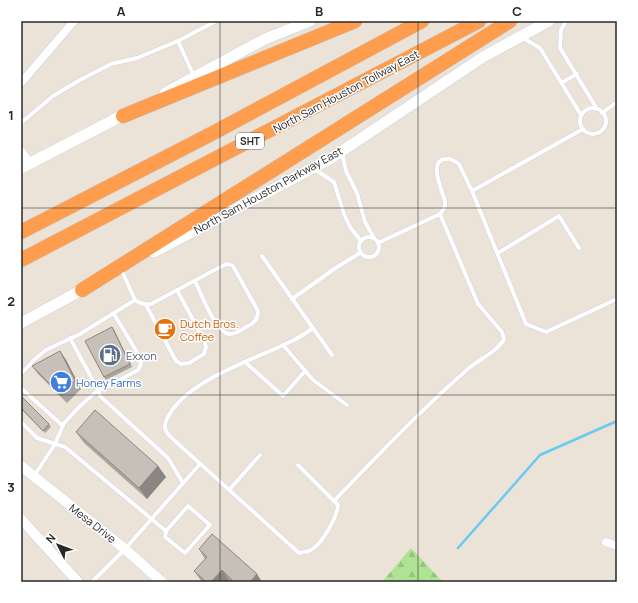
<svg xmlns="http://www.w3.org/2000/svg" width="638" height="603" font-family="Manrope,sans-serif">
  <defs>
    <pattern id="forest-firs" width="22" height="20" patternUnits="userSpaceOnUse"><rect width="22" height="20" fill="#aee393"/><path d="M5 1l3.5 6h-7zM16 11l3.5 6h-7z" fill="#96c37f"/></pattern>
  </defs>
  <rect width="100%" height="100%" fill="#ebe3d8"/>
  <path fill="url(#forest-firs)" d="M411,548L443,582H382Z"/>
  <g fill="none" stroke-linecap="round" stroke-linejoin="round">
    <path stroke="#68cbf0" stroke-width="2.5" d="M458,548L540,455L617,421"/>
    <g stroke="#ced1e1" stroke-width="5">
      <g id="service">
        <path d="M566,21L561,30L560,48L597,109"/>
        <path d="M523,38L540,48L581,115"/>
        <path d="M194,76L178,41L216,21"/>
        <path d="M561,83L577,74"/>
        <circle cx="593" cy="121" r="13"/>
        <path d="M602,113L617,102"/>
        <path d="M21,123L53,96L80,80L111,64L137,58L178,41"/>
        <path d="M583,129L472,191L526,324L546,332L617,299"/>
        <path d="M342,153L346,171L357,193L365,222L374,238"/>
        <path d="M314,169L334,182L344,214L350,227L361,241"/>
        <circle cx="369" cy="247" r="10"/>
        <path d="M378,243L440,214C443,210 446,207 445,202C444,194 427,161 445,159C450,158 455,161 459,164L472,191"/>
        <path d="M498,253L559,216L579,248"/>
        <path d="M262,256L332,355"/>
        <path d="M292,299L337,267L360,253"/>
        <path d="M135,300C141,304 145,305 151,304L224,265L228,264L233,266L258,311C258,319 254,324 246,327C242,330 235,334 229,334C215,332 201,293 195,281"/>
        <path d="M146,305L176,361L181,364L189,363L204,354L206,347L204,340L177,290"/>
        <path d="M114,314L140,357L141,364L138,370L103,389L98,390L100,396L168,458L183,483"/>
        <path d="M283,345L313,380L347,405"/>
        <path d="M245,362L283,396L305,371"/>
        <path d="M21,374L35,359L46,350L80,334L135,300L121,269"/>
        <path d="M21,388L63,426"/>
        <path d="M21,422L37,438L65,447L166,531"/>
        <path d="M298,465L338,505C337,518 321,546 309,551C306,552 302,552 299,553L175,441C170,436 165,433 165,426C165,423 166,420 168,417C186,380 256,359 292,341C299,338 306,333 313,328"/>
        <path d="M34,476L55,444L64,423L79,407L98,390L70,338"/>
        <path d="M229,490L260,455"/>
        <path d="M334,501C378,455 422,409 469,368C480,359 498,351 504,339L502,332L478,304L440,214"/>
        <path d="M188,506L210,525L185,553L165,537L166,531Z"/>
        <path d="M92,582L125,549L200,464"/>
      </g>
    </g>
    <g stroke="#ced1e1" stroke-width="9">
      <g id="minor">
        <path d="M21,83L74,21"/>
        <path d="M21,151L30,163"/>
        <path d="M606,542L617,546"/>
      </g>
    </g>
    <g stroke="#ced1e1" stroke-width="11">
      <g id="tertiary">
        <path d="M21,466L125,549L162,582"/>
        <path d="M21,519L78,582"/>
      </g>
    </g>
    <g stroke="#ced1e1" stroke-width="12">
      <g id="secondary">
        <path d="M165,93L265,39L310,21"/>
        <path d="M21,168L129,112"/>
        <path d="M154,252L330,159L483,57L549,21"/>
        <path d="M21,323L89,286"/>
      </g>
    </g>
    <g stroke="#c7c7c7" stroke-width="15">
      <g id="motorway">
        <path d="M123,116L355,21"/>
        <path d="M21,232L213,133L422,21"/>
        <path d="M21,260L479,21"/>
        <path d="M82,290L510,21"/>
      </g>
    </g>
    <use href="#service" stroke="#fff" stroke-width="4"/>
    <use href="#minor" stroke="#fff" stroke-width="8"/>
    <use href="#tertiary" stroke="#fff" stroke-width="10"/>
    <use href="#secondary" stroke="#fff" stroke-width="11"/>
    <use href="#motorway" stroke="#ff9d4f" stroke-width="14"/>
  </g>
  <g fill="#aaa59e">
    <path d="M114,330L132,367L106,380L104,377Z"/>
    <path d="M60,351L66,360L81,389L67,403L38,374L32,366Z"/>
    <path d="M21,396L49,424L51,427L45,433L21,409Z"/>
    <path d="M76,432L158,466L166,477L147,499L84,443Z"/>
    <path d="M199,549L262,582H202L194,571L205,559Z"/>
  </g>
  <g fill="#8b8681">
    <path d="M112,327L114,330L132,367L130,364Z"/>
    <path d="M60,351L66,360L81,389L75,380Z"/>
    <path d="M158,466L166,477L147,499L139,488Z"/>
    <path d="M222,570L230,582H211Z"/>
    <path d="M257,574L262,582H250Z"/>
  </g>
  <g fill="#c6c0b8" stroke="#8b8681">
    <path d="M112,327L130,364L104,377L85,341Z"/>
    <path d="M60,351L75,380L61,395L32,366Z"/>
    <path d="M21,396L49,424L43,431L21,408Z"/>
    <path d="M95,410L158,466L139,488L76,432Z"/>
    <path d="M212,534L257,574L250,582H234L222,570L211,582H206L194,571L207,557L199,549Z"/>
  </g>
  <path fill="none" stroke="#282828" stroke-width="1" stroke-opacity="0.55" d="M220,21V582M418,21V582M21,208H617M21,395H617"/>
  <defs>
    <g id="cafe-disc" transform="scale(1.15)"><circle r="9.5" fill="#e8710a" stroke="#fff"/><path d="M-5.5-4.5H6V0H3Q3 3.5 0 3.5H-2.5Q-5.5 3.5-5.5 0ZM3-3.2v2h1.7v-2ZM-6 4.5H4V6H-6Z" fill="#fff"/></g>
    <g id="fuel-disc" transform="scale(1.15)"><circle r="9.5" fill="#5c6f8a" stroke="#fff"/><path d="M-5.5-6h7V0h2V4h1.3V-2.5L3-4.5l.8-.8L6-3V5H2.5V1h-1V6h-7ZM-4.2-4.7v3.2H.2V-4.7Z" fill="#fff"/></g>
    <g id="supermarket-disc" transform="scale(1.15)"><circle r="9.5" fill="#3f7fe0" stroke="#fff"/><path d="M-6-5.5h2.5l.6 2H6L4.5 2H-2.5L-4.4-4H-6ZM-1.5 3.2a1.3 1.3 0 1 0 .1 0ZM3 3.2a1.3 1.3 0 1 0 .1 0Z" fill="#fff"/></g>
  </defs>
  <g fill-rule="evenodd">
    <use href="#cafe-disc" x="165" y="329"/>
    <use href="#fuel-disc" x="110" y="355"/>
    <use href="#supermarket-disc" x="61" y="382"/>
  </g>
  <g text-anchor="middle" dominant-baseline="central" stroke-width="3" stroke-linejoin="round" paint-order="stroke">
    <rect fill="#fff" stroke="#686868" stroke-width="1" x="236" y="133" width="28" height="16" rx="3"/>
    <g font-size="10" font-weight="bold" fill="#282828">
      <text x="250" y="141">SHT</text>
    </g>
    <g font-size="11" fill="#282828" stroke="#fff">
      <text transform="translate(346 91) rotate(-28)">North Sam Houston Tollway East</text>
      <text transform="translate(268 190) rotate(-29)">North Sam Houston Parkway East</text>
      <text transform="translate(93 523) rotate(38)">Mesa Drive</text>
    </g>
    <g font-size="11" fill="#c56008" stroke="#fff" text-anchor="start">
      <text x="180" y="323">Dutch Bros.<tspan x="180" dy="13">Coffee</tspan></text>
    </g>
    <g font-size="11" fill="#4e5e75" stroke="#fff" text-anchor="start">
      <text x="126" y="355">Exxon</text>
    </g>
    <g font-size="11" fill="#366cbe" stroke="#fff" text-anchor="start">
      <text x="76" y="382">Honey Farms</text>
    </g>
  </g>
  <rect width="638" height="603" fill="none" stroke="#ffffff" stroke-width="44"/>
  <g transform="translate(58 545) rotate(312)" stroke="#ffffff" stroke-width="3" paint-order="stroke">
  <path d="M0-3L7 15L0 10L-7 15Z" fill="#282828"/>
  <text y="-6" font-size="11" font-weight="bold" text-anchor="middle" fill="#282828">N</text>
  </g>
  <rect x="22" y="22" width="594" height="559" fill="none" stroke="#282828" stroke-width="1.5"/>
  <g font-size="13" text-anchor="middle" font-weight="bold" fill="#282828">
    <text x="121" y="16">A</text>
    <text x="319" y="16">B</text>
    <text x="517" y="16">C</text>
    <text x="11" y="120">1</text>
    <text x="11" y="306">2</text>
    <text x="11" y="492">3</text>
  </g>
</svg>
